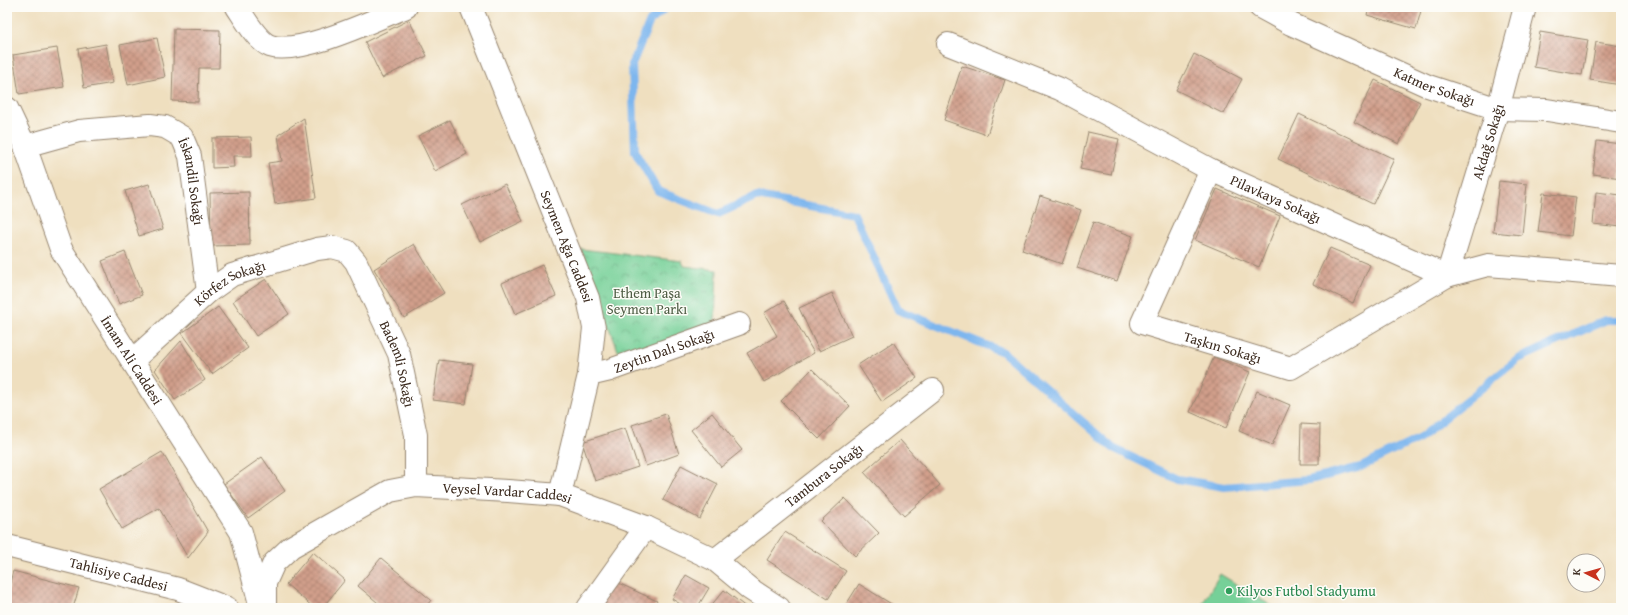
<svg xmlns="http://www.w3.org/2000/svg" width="1628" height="615" font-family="'Gentium Book Plus',serif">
  <defs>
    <pattern id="park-crowns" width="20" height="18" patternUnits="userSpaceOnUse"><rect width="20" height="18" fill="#76d098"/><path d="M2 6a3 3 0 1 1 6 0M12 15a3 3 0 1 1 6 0" fill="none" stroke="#62a97b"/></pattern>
    <pattern id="building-cross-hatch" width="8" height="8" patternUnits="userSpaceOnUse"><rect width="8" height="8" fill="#d19f8b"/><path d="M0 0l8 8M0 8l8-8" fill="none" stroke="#ab8271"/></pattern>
  </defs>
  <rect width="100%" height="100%" fill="#fdfcf7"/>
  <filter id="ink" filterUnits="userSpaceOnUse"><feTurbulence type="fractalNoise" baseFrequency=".025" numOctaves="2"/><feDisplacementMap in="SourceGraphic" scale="8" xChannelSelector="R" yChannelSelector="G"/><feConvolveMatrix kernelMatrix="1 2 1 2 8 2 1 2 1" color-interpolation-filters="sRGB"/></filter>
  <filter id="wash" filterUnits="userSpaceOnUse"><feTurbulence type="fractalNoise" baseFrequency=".012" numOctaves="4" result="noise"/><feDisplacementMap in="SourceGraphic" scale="16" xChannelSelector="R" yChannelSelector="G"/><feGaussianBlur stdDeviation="0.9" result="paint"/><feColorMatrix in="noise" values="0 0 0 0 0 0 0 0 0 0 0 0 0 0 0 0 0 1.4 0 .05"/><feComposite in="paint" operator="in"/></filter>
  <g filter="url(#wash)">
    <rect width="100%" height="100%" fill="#efdfbf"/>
    <path fill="url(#park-crowns)" stroke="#587d5b" d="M581,249L682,261L684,266L717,270L715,323L621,359Z"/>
    <path fill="#76d098" stroke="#587d5b" d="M1220,574L1275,608H1200Z"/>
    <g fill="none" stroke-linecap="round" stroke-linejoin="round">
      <path stroke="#7db6ee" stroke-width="8" d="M667,7L650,21L632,64L635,152L658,191L718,214L757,196L854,214L898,310L1003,352L1113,448L1177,479L1224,487L1309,480L1361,467L1420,438L1518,359L1606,320H1621"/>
    </g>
    <g id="blocks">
      <g fill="url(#building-cross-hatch)">
        <path d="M1369,7H1422L1416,29L1367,15Z"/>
        <path d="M409,20L427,56L382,78L365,42Z"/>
        <path d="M174,29L220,30L219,68H199L198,102L172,101Z"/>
        <path d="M1540,32L1588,40L1582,75L1534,67Z"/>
        <path d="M157,38L165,77L128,85L120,45Z"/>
        <path d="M1596,42L1621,46V85L1590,80Z"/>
        <path d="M106,44L113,83L84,88L78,49Z"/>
        <path d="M57,48L64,87L19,94L13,55Z"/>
        <path d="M1194,54L1242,79L1224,114L1176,90Z"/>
        <path d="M962,66L1005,80L987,135L944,120Z"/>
        <path d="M1375,80L1420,102L1399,144L1354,122Z"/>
        <path d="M1299,114L1394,159L1373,204L1278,159Z"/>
        <path d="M304,118L316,198L275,204L268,163L282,161L278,135Z"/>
        <path d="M450,120L467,154L435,171L418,136Z"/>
        <path d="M1088,132L1119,139L1111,175L1080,169Z"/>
        <path d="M251,137L252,156H233L234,167L212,168V138Z"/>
        <path d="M1597,141L1621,144V178L1593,174Z"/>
        <path d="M1499,181L1527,184L1522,235L1493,232Z"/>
        <path d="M149,184L163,229L139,236L125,191Z"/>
        <path d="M505,184L523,221L480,242L462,205Z"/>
        <path d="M1217,189L1280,216L1259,267L1195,240Z"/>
        <path d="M249,192L250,245L211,246L210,193Z"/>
        <path d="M1596,192L1621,195V227L1593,224Z"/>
        <path d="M1543,193L1576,197L1571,236L1538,232Z"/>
        <path d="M1040,196L1081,210L1062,264L1022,250Z"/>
        <path d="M1093,222L1133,236L1117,281L1077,268Z"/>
        <path d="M414,244L444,293L404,318L374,269Z"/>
        <path d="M1330,248L1370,265L1353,303L1313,284Z"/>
        <path d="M125,252L142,295L119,304L102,261Z"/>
        <path d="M542,265L556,296L515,314L502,283Z"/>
        <path d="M266,279L289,314L256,336L233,301Z"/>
        <path d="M832,293L852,336L819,351L799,308Z"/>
        <path d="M784,301L814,353L764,382L747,353L777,336L764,313Z"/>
        <path d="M218,307L248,348L212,374L182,333Z"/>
        <path d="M181,341L205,380L175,400L155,370Z"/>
        <path d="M893,342L917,378L882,402L858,365Z"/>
        <path d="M1214,357L1250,372L1226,428L1190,412Z"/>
        <path d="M439,360L472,364L466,404L433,400Z"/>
        <path d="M812,369L850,406L819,439L781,401Z"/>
        <path d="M1257,391L1290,405L1272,445L1239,431Z"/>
        <path d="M712,413L742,450L721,467L691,430Z"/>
        <path d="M666,414L679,454L646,466L632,425Z"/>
        <path d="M1301,424L1320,425L1319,464H1300Z"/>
        <path d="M625,428L638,467L595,481L582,442Z"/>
        <path d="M900,440L940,485L904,516L864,472Z"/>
        <path d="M162,452L208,532L188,558L159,508L122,529L99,489Z"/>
        <path d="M262,457L285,491L248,518L224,484Z"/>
        <path d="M681,465L718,484L700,519L663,500Z"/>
        <path d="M845,498L879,533L855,556L821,521Z"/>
        <path d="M785,532L846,571L828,599L767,560Z"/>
        <path d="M313,552L345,580L322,608H314L286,584Z"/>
        <path d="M381,558L431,600L425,608H384L358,586Z"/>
        <path d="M13,571L79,588L73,608H7V594Z"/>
        <path d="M686,575L709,588L697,608H687L672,599Z"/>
        <path d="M612,580L657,601L654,608H599Z"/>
        <path d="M859,584L893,605L891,608H844Z"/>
        <path d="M724,590L747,608H709Z"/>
      </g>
    </g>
  </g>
  <g filter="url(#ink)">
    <use href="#blocks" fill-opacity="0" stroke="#95846e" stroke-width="1"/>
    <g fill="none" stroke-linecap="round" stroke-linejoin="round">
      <g stroke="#95846e" stroke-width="24">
        <g id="street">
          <path d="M237,7C245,19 257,41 270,46C300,56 376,19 406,7"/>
          <path id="s1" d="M471,7L588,298L594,328L589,375L560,495"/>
          <path id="s2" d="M1260,7L1291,24L1428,86L1498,109L1547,110L1621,122"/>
          <path id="s3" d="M948,44L1060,89L1211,170L1447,276L1488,265L1621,276"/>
          <path id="s4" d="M7,108L25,146L61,249L241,532L260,604"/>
          <path id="s5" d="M25,146L79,131L150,125L165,127L182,137L190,156L208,292"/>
          <path id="s6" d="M1211,170L1142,323L1291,368L1447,276L1498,109L1525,7"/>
          <path id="s7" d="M133,360L208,292L232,275L317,249L332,247L347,251L356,262L399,354L416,435V486"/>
          <path id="s8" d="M589,375L610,370L739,324"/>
          <path id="s9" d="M7,546L178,589L227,608"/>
          <path id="s10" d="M715,560L933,390"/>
          <path id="s11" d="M265,608V583L274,563L291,547L390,491L416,486L508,491L560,495L646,527L715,560L750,589L779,608"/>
          <path d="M588,608L646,527"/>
        </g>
      </g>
      <use href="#street" stroke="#fff" stroke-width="22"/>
    </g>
  </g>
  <circle fill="#2e9e5b" stroke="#fdfcf7" stroke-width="1.5" cx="1229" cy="591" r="4"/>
  <g text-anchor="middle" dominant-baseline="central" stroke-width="3" stroke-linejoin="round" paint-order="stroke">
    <g font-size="14" fill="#3b2a1e" stroke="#fdfcf7">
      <text stroke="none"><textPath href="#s2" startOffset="192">Katmer Sokağı</textPath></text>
      <text stroke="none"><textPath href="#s6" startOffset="645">Akdağ Sokağı</textPath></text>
      <text stroke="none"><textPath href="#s5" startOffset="208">İskandil Sokağı</textPath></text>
      <text stroke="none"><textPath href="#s3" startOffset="363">Pilavkaya Sokağı</textPath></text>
      <text stroke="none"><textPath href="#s1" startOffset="258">Seymen Ağa Caddesi</textPath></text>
      <text stroke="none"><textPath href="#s7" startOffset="125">Körfez Sokağı</textPath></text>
      <text stroke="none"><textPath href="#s6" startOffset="252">Taşkın Sokağı</textPath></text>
      <text stroke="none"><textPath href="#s8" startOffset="79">Zeytin Dalı Sokağı</textPath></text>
      <text stroke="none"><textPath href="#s4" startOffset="283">İmam Ali Caddesi</textPath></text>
      <text stroke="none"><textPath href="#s7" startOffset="375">Bademli Sokağı</textPath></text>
      <text stroke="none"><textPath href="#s10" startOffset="138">Tambura Sokağı</textPath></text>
      <text stroke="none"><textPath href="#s11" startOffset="302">Veysel Vardar Caddesi</textPath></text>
      <text stroke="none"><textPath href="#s9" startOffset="115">Tahlisiye Caddesi</textPath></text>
    </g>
    <g font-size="14" fill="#4d5c43" stroke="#fdfcf7">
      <text x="647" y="293">Ethem Paşa<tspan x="647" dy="16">Seymen Parkı</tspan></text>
    </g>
    <g font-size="14" fill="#27864d" stroke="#fdfcf7" text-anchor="start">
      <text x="1237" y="591">Kilyos Futbol Stadyumu</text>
    </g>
  </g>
  <rect width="1628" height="615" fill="none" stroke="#fdfcf7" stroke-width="24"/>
  <g transform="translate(1586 573) rotate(276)"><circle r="19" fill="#fdfcf7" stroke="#afa8a0"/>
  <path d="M0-3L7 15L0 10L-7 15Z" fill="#c8321e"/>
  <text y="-6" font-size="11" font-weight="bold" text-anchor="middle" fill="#3b2a1e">K</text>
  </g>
</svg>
